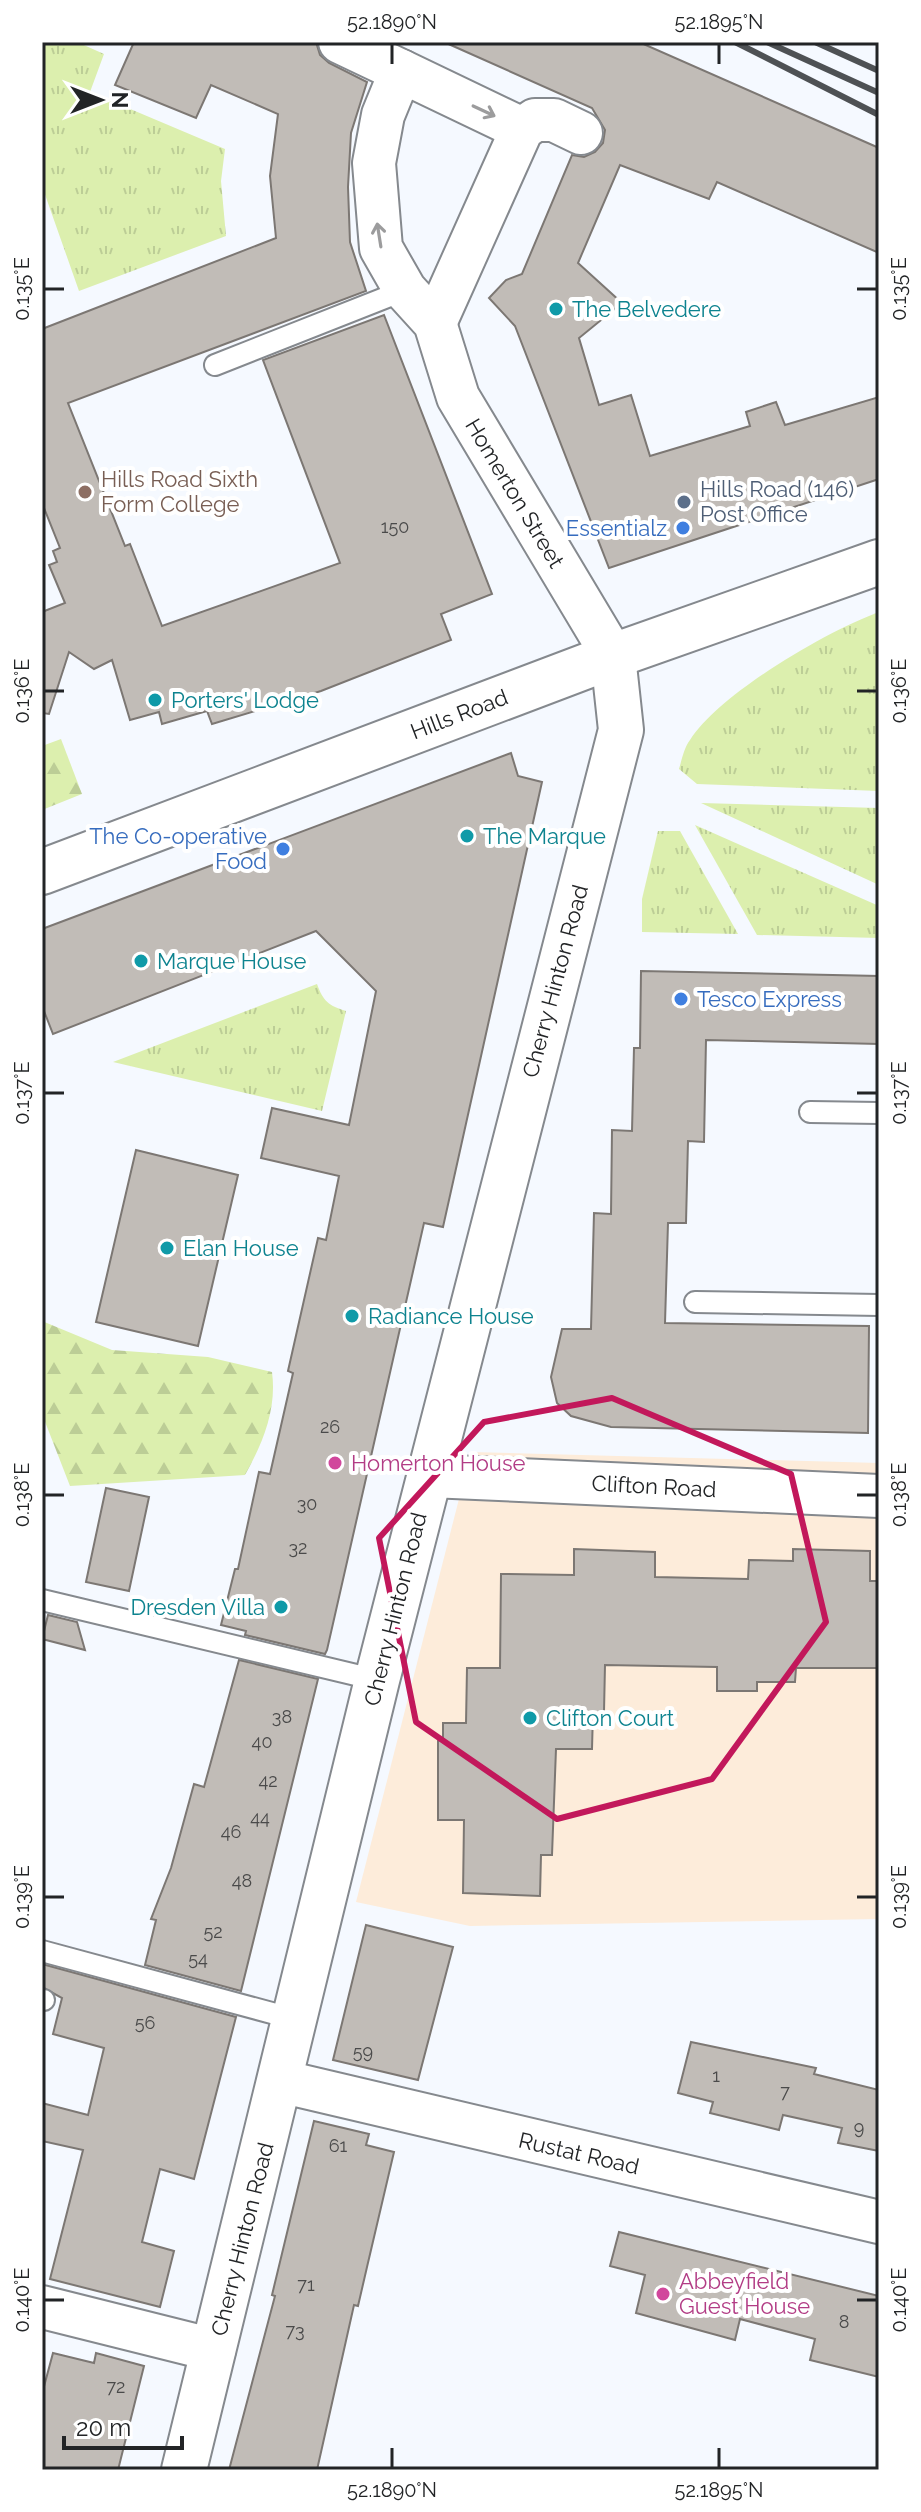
<svg xmlns="http://www.w3.org/2000/svg" width="921" height="2512" font-family="Raleway,sans-serif">
  <defs>
    <pattern id="grass-tufts" width="24" height="20" patternUnits="userSpaceOnUse" patternTransform="scale(2)"><rect width="24" height="20" fill="#dcefae"/><path d="M3 7l-1-3M5 7V3M7 7l1-3M15 17l-1-3M17 17v-4M19 17l1-3" fill="none" stroke="#bccd96"/></pattern>
    <pattern id="forest-firs" width="22" height="20" patternUnits="userSpaceOnUse" patternTransform="scale(2)"><rect width="22" height="20" fill="#dcefae"/><path d="M5 1l3.5 6h-7zM16 11l3.5 6h-7z" fill="#bccd96"/></pattern>
  </defs>
  <rect width="100%" height="100%" fill="#f5f9ff"/>
  <path fill="#fdecda" d="M471,1452L879,1463V1919L470,1926L356,1902Z"/>
  <g fill="url(#grass-tufts)">
    <path d="M42,42H77L104,54L90,92L225,149L221,181L226,236L79,291L42,186Z"/>
    <path d="M879,612V791L697,784L679,769C682,759 684,748 690,740C720,693 827,631 879,612Z"/>
    <path d="M701,803L879,808V885Z"/>
    <path d="M695,825L879,906V938L757,935Z"/>
    <path d="M658,831H680L738,934L642,932V899Z"/>
    <path d="M317,984C323,1001 329,1006 346,1011L322,1111L113,1062Z"/>
  </g>
  <g fill="url(#forest-firs)">
    <path d="M61,739L82,794L42,810V746Z"/>
    <path d="M42,1321L112,1350L208,1357L272,1372C277,1409 263,1443 245,1475L70,1486L42,1414Z"/>
  </g>
  <g fill="#c1bcb7" stroke="#7c7773" stroke-width="2">
    <path d="M134,42H316L320,55L329,63L367,82L351,133L348,187L350,242L366,291L68,403L125,546L130,544L162,626L340,563L263,360L384,315L492,594L441,614L451,640L321,691L212,724L207,711L162,724L159,712L130,720L112,660L94,669L69,652L49,714L42,713V612L65,603L49,565L57,562L53,551L60,548L42,503V329L276,238L270,176L278,114L211,85L196,118L115,85Z"/>
    <path d="M444,42H639L879,148V253L717,182L709,199L620,165L578,263L622,303L579,338L599,405L631,395L650,456L750,426L746,412L776,402L785,425L879,397V479L609,568L515,326L489,298L506,280L522,274L572,155L584,157L595,152L603,143L605,130L592,108Z"/>
    <path d="M511,753L518,776L542,782L443,1227L424,1223L327,1650L325,1654L245,1635L246,1631L221,1625L235,1569H238L259,1472L270,1474L293,1373L288,1371L318,1238L326,1240L339,1176L261,1158L272,1108L349,1125L376,991L316,931L53,1034L42,1006V929Z"/>
    <path d="M641,971L879,976V1044L706,1040L704,1142L688,1141L686,1223H668L665,1323L869,1326L868,1433L611,1427L571,1416L557,1403L551,1377L562,1329H591L594,1213L611,1214L612,1130L632,1131L634,1048H640Z"/>
    <path d="M136,1150L238,1175L198,1346L96,1322Z"/>
    <path d="M106,1488L149,1497L129,1591L86,1582Z"/>
    <path d="M574,1549L655,1552V1577L748,1579L749,1560L793,1561V1549L870,1551V1581H879V1668H796L795,1682H757V1691H717V1667L605,1665L604,1712H593L592,1749H556L552,1855H541L540,1896L463,1893L464,1820H438V1741L443,1739V1723H466L467,1668H500L501,1574L574,1575Z"/>
    <path d="M48,1615L77,1622L85,1650L42,1639Z"/>
    <path d="M239,1660L318,1679L241,1991L145,1965L156,1920L151,1919L171,1868L194,1784L204,1787Z"/>
    <path d="M366,1925L453,1947L418,2080L333,2060Z"/>
    <path d="M42,1964L236,2017L194,2179L160,2169L142,2242L174,2251L160,2307L50,2279L83,2150L42,2141V2103L88,2115L104,2048L53,2034L62,1998L42,1987Z"/>
    <path d="M691,2042L816,2068L814,2074L879,2090V2151L838,2143L842,2128L783,2115L779,2130L710,2113L713,2102L678,2093Z"/>
    <path d="M314,2121L369,2134L366,2145L394,2152L367,2267L358,2306L354,2305L317,2470H229L275,2296L272,2295Z"/>
    <path d="M619,2232L879,2296V2377L810,2360L815,2339L740,2319L735,2340L636,2313L645,2275L610,2266Z"/>
    <path d="M53,2353L94,2363L96,2353L144,2366L118,2470H42V2394Z"/>
  </g>
  <g fill="none" stroke-linecap="round" stroke-linejoin="round">
    <g stroke="#85898e" stroke-width="24">
      <g id="lane">
        <path d="M215,365L405,290"/>
        <path d="M810,1112L879,1113"/>
        <path d="M695,1302L879,1305"/>
        <path d="M42,1600L377,1680"/>
        <path d="M42,1951L294,2019"/>
        <path d="M42,2000H44"/>
      </g>
    </g>
    <g stroke="#85898e" stroke-width="46">
      <g id="street">
        <path d="M340,42L401,71"/>
        <path d="M522,129L401,71L383,115L374,163L381,248L405,290L435,323L458,397L613,656"/>
        <path d="M435,323L522,129L535,120H554L581,133"/>
        <path d="M430,1476L879,1496"/>
        <path d="M280,2081L879,2222"/>
        <path d="M42,2307L214,2350"/>
      </g>
    </g>
    <g stroke="#85898e" stroke-width="48">
      <path id="secondary" d="M184,2470L377,1680L621,730L613,656"/>
    </g>
    <g stroke="#85898e" stroke-width="48">
      <path id="primary" d="M42,872L613,656L879,562"/>
    </g>
    <use href="#lane" stroke="#fff" stroke-width="20"/>
    <use href="#street" stroke="#fff" stroke-width="42"/>
    <use href="#secondary" stroke="#fff" stroke-width="44"/>
    <use href="#primary" stroke="#fff" stroke-width="44"/>
    <g stroke="#4e5154" stroke-width="6">
      <path d="M735,42L879,115"/>
      <path d="M767,42L879,93"/>
      <path d="M815,42L879,71"/>
    </g>
  </g>
  <defs><path id="oneway-shaft" d="M-6 0H5M1.5-3L5.5 0L1.5 3" fill="none" stroke-width="1.6" stroke-linecap="round" stroke-linejoin="round" transform="scale(2)"/></defs>
  <g stroke="#9c9c9d">
    <use href="#oneway-shaft" transform="translate(484 111) rotate(25)"/>
    <use href="#oneway-shaft" transform="translate(379 235) rotate(-99)"/>
  </g>
  <path fill="none" stroke="#c2185b" stroke-width="6" stroke-linejoin="round" d="M612,1398L791,1474L826,1622L712,1779L557,1819L416,1722L379,1538L484,1422Z"/>
  <path fill="none" stroke="#222426" stroke-width="3" d="M392,44V64M719,44V64M44,289H64M857,289H877M44,691H64M857,691H877M44,1093H64M857,1093H877M44,1495H64M857,1495H877M44,1897H64M857,1897H877M44,2300H64M857,2300H877M392,2448V2468M719,2448V2468"/>
  <g fill="#0f9aa8" stroke="#fff" stroke-width="3">
    <circle cx="556" cy="309" r="8"/>
    <circle cx="155" cy="700" r="8"/>
    <circle cx="467" cy="836" r="8"/>
    <circle cx="141" cy="961" r="8"/>
    <circle cx="167" cy="1248" r="8"/>
    <circle cx="352" cy="1316" r="8"/>
    <circle cx="281" cy="1607" r="8"/>
    <circle cx="530" cy="1718" r="8"/>
  </g>
  <circle fill="#8d6e63" stroke="#fff" stroke-width="3" cx="85" cy="492" r="8"/>
  <circle fill="#5c6f8a" stroke="#fff" stroke-width="3" cx="684" cy="502" r="8"/>
  <g fill="#3f7fe0" stroke="#fff" stroke-width="3">
    <circle cx="683" cy="528" r="8"/>
    <circle cx="283" cy="849" r="8"/>
    <circle cx="681" cy="999" r="8"/>
  </g>
  <g fill="#d1479c" stroke="#fff" stroke-width="3">
    <circle cx="335" cy="1463" r="8"/>
    <circle cx="663" cy="2294" r="8"/>
  </g>
  <g text-anchor="middle" dominant-baseline="central" stroke-width="8" stroke-linejoin="round" paint-order="stroke">
    <g font-size="18" fill="#4a4a4a">
      <text x="395" y="526">150</text>
      <text x="330" y="1426">26</text>
      <text x="307" y="1503">30</text>
      <text x="298" y="1547">32</text>
      <text x="282" y="1716">38</text>
      <text x="262" y="1741">40</text>
      <text x="268" y="1780">42</text>
      <text x="260" y="1817">44</text>
      <text x="231" y="1831">46</text>
      <text x="242" y="1880">48</text>
      <text x="213" y="1931">52</text>
      <text x="198" y="1958">54</text>
      <text x="145" y="2022">56</text>
      <text x="363" y="2051">59</text>
      <text x="716" y="2075">1</text>
      <text x="785" y="2091">7</text>
      <text x="859" y="2127">9</text>
      <text x="338" y="2145">61</text>
      <text x="306" y="2284">71</text>
      <text x="844" y="2321">8</text>
      <text x="295" y="2330">73</text>
      <text x="116" y="2386">72</text>
    </g>
    <g font-size="22" fill="#0d838f" stroke="#fff" text-anchor="start">
      <text x="572" y="309">The Belvedere</text>
      <text x="171" y="700">Porters' Lodge</text>
      <text x="483" y="836">The Marque</text>
      <text x="157" y="961">Marque House</text>
      <text x="183" y="1248">Elan House</text>
      <text x="368" y="1316">Radiance House</text>
      <text x="265" y="1607" text-anchor="end">Dresden Villa</text>
      <text x="546" y="1718">Clifton Court</text>
    </g>
    <g font-size="22" fill="#785e54" stroke="#fff" text-anchor="start">
      <text x="101" y="479">Hills Road Sixth<tspan x="101" dy="25">Form College</tspan></text>
    </g>
    <g font-size="22" fill="#4e5e75" stroke="#fff" text-anchor="start">
      <text x="700" y="489">Hills Road (146)<tspan x="700" dy="25">Post Office</tspan></text>
    </g>
    <g font-size="22" fill="#222426" stroke="#fff">
      <text transform="translate(515 493) rotate(59)">Homerton Street</text>
      <text transform="translate(459 714) rotate(-21)">Hills Road</text>
      <text transform="translate(555 981) rotate(-75)">Cherry Hinton Road</text>
      <text transform="translate(654 1486) rotate(3)">Clifton Road</text>
      <text transform="translate(395 1609) rotate(-76)">Cherry Hinton Road</text>
      <text transform="translate(579 2153) rotate(13)">Rustat Road</text>
      <text transform="translate(242 2239) rotate(-76)">Cherry Hinton Road</text>
    </g>
    <g font-size="22" fill="#366cbe" stroke="#fff" text-anchor="end">
      <text x="667" y="528">Essentialz</text>
      <text x="267" y="836">The Co-operative<tspan x="267" dy="25">Food</tspan></text>
      <text x="697" y="999" text-anchor="start">Tesco Express</text>
    </g>
    <g font-size="22" fill="#b23c85" stroke="#fff" text-anchor="start">
      <text x="351" y="1463">Homerton House</text>
      <text x="679" y="2281">Abbeyfield<tspan x="679" dy="25">Guest House</tspan></text>
    </g>
  </g>
  <rect width="921" height="2512" fill="none" stroke="#ffffff" stroke-width="88"/>
  <g transform="translate(100 100) rotate(90)" stroke="#ffffff" stroke-width="6" paint-order="stroke">
  <path d="M0-6L14 30L0 20L-14 30Z" fill="#222426"/>
  <text y="-12" font-size="22" font-weight="bold" text-anchor="middle" fill="#222426">N</text>
  </g>
  <path d="M64 2436v12h118v-12" fill="none" stroke="#222426" stroke-width="4"/>
  <text x="76" y="2436" font-size="24" fill="#222426" stroke="#ffffff" stroke-width="6" paint-order="stroke">20 m</text>
  <rect x="44" y="44" width="833" height="2424" fill="none" stroke="#222426" stroke-width="3"/>
  <g font-size="20" text-anchor="middle" fill="#222426">
    <text x="392" y="29">52.1890°N</text>
    <text x="719" y="29">52.1895°N</text>
    <text transform="translate(899 289) rotate(-90)" y="7">0.135°E</text>
    <text transform="translate(22 289) rotate(-90)" y="7">0.135°E</text>
    <text transform="translate(22 691) rotate(-90)" y="7">0.136°E</text>
    <text transform="translate(899 691) rotate(-90)" y="7">0.136°E</text>
    <text transform="translate(899 1093) rotate(-90)" y="7">0.137°E</text>
    <text transform="translate(22 1093) rotate(-90)" y="7">0.137°E</text>
    <text transform="translate(22 1495) rotate(-90)" y="7">0.138°E</text>
    <text transform="translate(899 1495) rotate(-90)" y="7">0.138°E</text>
    <text transform="translate(899 1897) rotate(-90)" y="7">0.139°E</text>
    <text transform="translate(22 1897) rotate(-90)" y="7">0.139°E</text>
    <text transform="translate(22 2300) rotate(-90)" y="7">0.140°E</text>
    <text transform="translate(899 2300) rotate(-90)" y="7">0.140°E</text>
    <text x="392" y="2497">52.1890°N</text>
    <text x="719" y="2497">52.1895°N</text>
  </g>
</svg>
